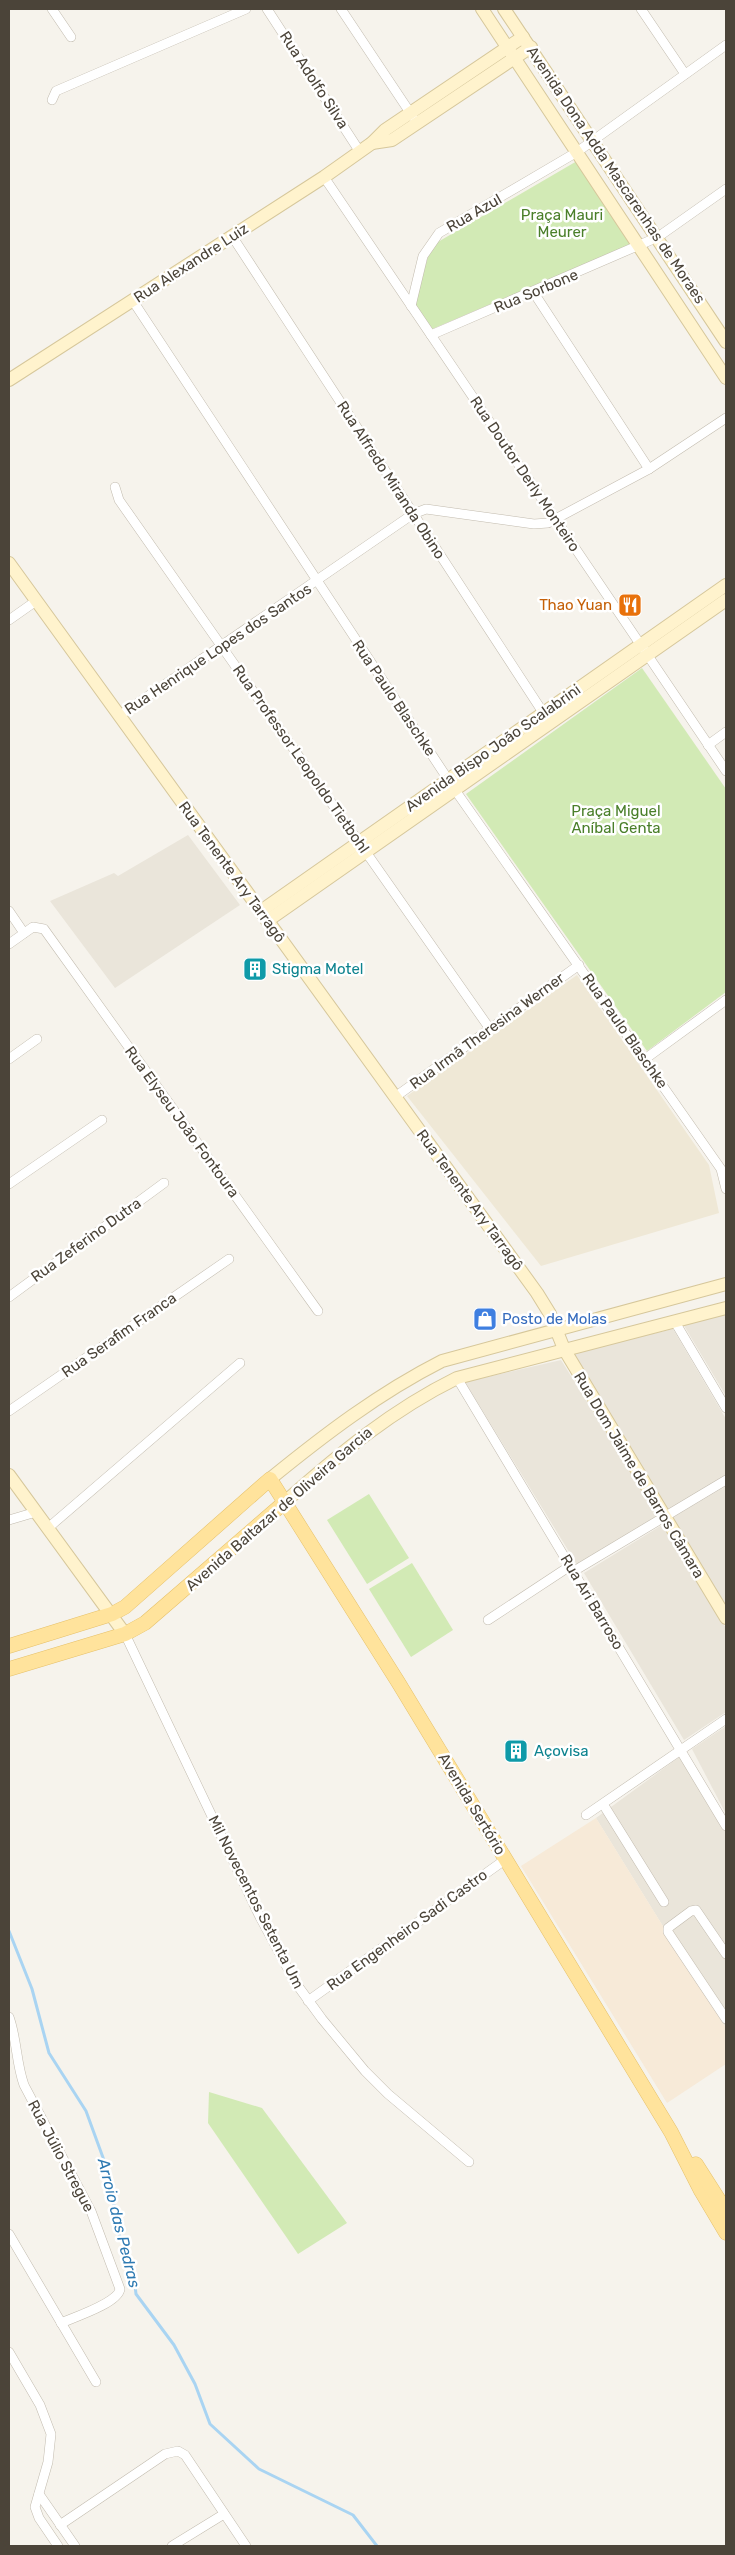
<svg xmlns="http://www.w3.org/2000/svg" width="735" height="2555" font-family="Rubik,sans-serif">
  <rect width="100%" height="100%" fill="#f6f3ec"/>
  <g fill="#eae5da">
    <path d="M188,835L240,905L115,988L50,901L114,873L118,876Z"/>
    <path d="M726,1313V1396L683,1324Z"/>
    <path d="M673,1329L726,1419V1475L666,1511L572,1353Z"/>
    <path d="M561,1360L660,1519L579,1568L465,1382Z"/>
    <path d="M726,1486V1605L672,1518Z"/>
    <path d="M662,1525L726,1628V1712L684,1740L584,1573Z"/>
    <path d="M726,1726V1814L692,1749Z"/>
    <path d="M682,1755L726,1832V2028L596,1818Z"/>
  </g>
  <path fill="#f7ead8" d="M596,1818L726,2028V2064L667,2103L521,1866Z"/>
  <path fill="#efe8d6" d="M577,975L709,1165L719,1213L541,1266L407,1096Z"/>
  <g fill="#d2eab5">
    <path d="M577,161L631,244L430,330L414,306L431,246Z"/>
    <path d="M642,668L726,789V992L647,1051L466,794Z"/>
    <path d="M369,1494L409,1558L367,1584L327,1520Z"/>
    <path d="M412,1563L453,1630L411,1657L369,1589Z"/>
    <path d="M209,2092L262,2108L347,2223L298,2254L208,2123Z"/>
  </g>
  <g fill="none" stroke-linecap="round" stroke-linejoin="round">
    <path stroke="#a9d4f2" stroke-width="3" d="M9,1931L32,1989L49,2053L86,2111L109,2174L118,2232L133,2269L136,2294L174,2345L195,2384L210,2424L259,2469L353,2515L377,2546"/>
    <g stroke="#c2bbae" stroke-width="10">
      <g id="street">
        <path d="M52,9L71,37"/>
        <path d="M267,9L360,152"/>
        <path d="M341,9L413,117"/>
        <path d="M641,9L685,74"/>
        <path d="M52,100L56,91L246,9"/>
        <path d="M324,177L726,771"/>
        <path d="M232,236L546,717"/>
        <path d="M534,293L649,469"/>
        <path d="M133,301L455,790L721,1169L726,1189"/>
        <path d="M411,306L423,256L439,233L577,152L726,45"/>
        <path d="M431,335L658,237L726,189"/>
        <path d="M115,487L119,500L490,1029"/>
        <path d="M9,620L36,601"/>
        <path d="M119,716L413,514L426,509L534,524L548,523L649,469L726,418"/>
        <path d="M708,745L726,732"/>
        <path d="M9,911L24,933"/>
        <path d="M9,944L33,927L44,929L318,1311"/>
        <path d="M9,1059L37,1039"/>
        <path d="M645,1059L726,1000"/>
        <path d="M395,1097L579,965"/>
        <path d="M9,1184L102,1120"/>
        <path d="M9,1297L164,1183"/>
        <path d="M675,1322L726,1408"/>
        <path d="M457,1378L726,1826"/>
        <path d="M9,1411L229,1259"/>
        <path d="M9,1520L36,1512"/>
        <path d="M48,1528L240,1363"/>
        <path d="M574,1571L726,1480"/>
        <path d="M488,1620L570,1566"/>
        <path d="M125,1634L260,1917L295,1982L322,2019L365,2071L388,2094L469,2162"/>
        <path d="M603,1804L664,1902"/>
        <path d="M586,1815L726,1719"/>
        <path d="M726,1954L696,1910L691,1911L668,1928V1932L726,2019"/>
        <path d="M308,2001L506,1859"/>
        <path d="M9,2017C17,2039 16,2063 24,2085L91,2211L120,2289C118,2303 75,2317 61,2323"/>
        <path d="M9,2234L96,2382"/>
        <path d="M9,2352L40,2405L51,2434L48,2462L35,2507L39,2518L58,2546"/>
        <path d="M39,2494L75,2546"/>
        <path d="M60,2525L165,2454L178,2451L185,2455L246,2546"/>
        <path d="M172,2546L224,2514"/>
      </g>
    </g>
    <g stroke="#d6c79b" stroke-width="14">
      <g id="secondary">
        <path d="M482,9L726,378"/>
        <path d="M504,9L726,342"/>
        <path d="M372,143L392,140L531,47"/>
        <path d="M9,380L324,177L372,143L385,130L523,37"/>
        <path d="M9,563L537,1293L550,1314L564,1349L726,1618"/>
        <path d="M261,911L726,585"/>
        <path d="M267,921L726,600"/>
        <path d="M9,1475L125,1634"/>
        <path d="M270,1479C324,1435 379,1393 442,1361L726,1284"/>
        <path d="M286,1501C339,1454 392,1410 457,1378L726,1308"/>
      </g>
    </g>
    <g stroke="#e6c16a" stroke-width="15">
      <g id="primary">
        <path d="M9,1646L112,1614L125,1607L270,1479L398,1682L671,2132L701,2191L726,2233"/>
        <path d="M9,1669L125,1634L145,1623L286,1501"/>
        <path d="M696,2164L726,2211"/>
      </g>
    </g>
    <use href="#street" stroke="#fff" stroke-width="9"/>
    <use href="#secondary" stroke="#fff3cd" stroke-width="12"/>
    <use href="#primary" stroke="#ffe39c" stroke-width="14"/>
  </g>
  <defs>
    <g id="restaurant-square" transform="scale(1.25)"><rect x="-9" y="-9" width="18" height="18" rx="4" fill="#e8710a" stroke="#fff"/><path d="M-5-6h1v4h1v-4h1v4h1v-4h1v5L-1.5 .5V6h-2V.5L-5-1ZM5-6V6H3V1.5H1.5Q1.5-4 5-6Z" fill="#fff"/></g>
    <g id="building-square" transform="scale(1.25)"><rect x="-9" y="-9" width="18" height="18" rx="4" fill="#0f9aa8" stroke="#fff"/><path d="M-4-6H4V6H1V3H-1V6H-4ZM-2.5-4.3h1.7v1.8h-1.7ZM.8-4.3h1.7v1.8H.8ZM-2.5-1h1.7V.8h-1.7ZM.8-1h1.7V.8H.8Z" fill="#fff"/></g>
    <g id="shop-square" transform="scale(1.25)"><rect x="-9" y="-9" width="18" height="18" rx="4" fill="#3f7fe0" stroke="#fff"/><path d="M-5-2.5h2.3a2.7 3.5 0 0 1 5.4 0H5L5.5 6h-11ZM-1.5-2.5h3a1.5 2.3 0 0 0-3 0Z" fill="#fff"/></g>
  </defs>
  <g fill-rule="evenodd">
    <use href="#restaurant-square" x="630" y="605"/>
    <use href="#building-square" x="255" y="969"/>
    <use href="#shop-square" x="485" y="1319"/>
    <use href="#building-square" x="516" y="1751"/>
  </g>
  <g text-anchor="middle" dominant-baseline="central" stroke-width="5" stroke-linejoin="round" paint-order="stroke">
    <g font-size="15" fill="#4b4439" stroke="#fff">
      <text transform="translate(314 80) rotate(57)">Rua Adolfo Silva</text>
      <text transform="translate(616 175) rotate(56)">Avenida Dona Adda Mascarenhas de Moraes</text>
      <text transform="translate(474 213) rotate(-30)">Rua Azul</text>
      <text transform="translate(191 263) rotate(-33)">Rua Alexandre Luiz</text>
      <text transform="translate(536 291) rotate(-23)">Rua Sorbone</text>
      <text transform="translate(525 474) rotate(56)">Rua Doutor Derly Monteiro</text>
      <text transform="translate(391 480) rotate(57)">Rua Alfredo Miranda Obino</text>
      <text transform="translate(218 649) rotate(-34)">Rua Henrique Lopes dos Santos</text>
      <text transform="translate(394 698) rotate(56)">Rua Paulo Blaschke</text>
      <text transform="translate(493 748) rotate(-35)">Avenida Bispo João Scalabrini</text>
      <text transform="translate(301 759) rotate(55)">Rua Professor Leopoldo Tietbohl</text>
      <text transform="translate(232 872) rotate(54)">Rua Tenente Ary Tarragô</text>
      <text transform="translate(487 1031) rotate(-36)">Rua Irmã Theresina Werner</text>
      <text transform="translate(625 1031) rotate(55)">Rua Paulo Blaschke</text>
      <text transform="translate(182 1122) rotate(54)">Rua Elyseu João Fontoura</text>
      <text transform="translate(470 1200) rotate(54)">Rua Tenente Ary Tarragô</text>
      <text transform="translate(86 1240) rotate(-36)">Rua Zeferino Dutra</text>
      <text transform="translate(119 1335) rotate(-35)">Rua Serafim Franca</text>
      <text transform="translate(639 1475) rotate(59)">Rua Dom Jaime de Barros Câmara</text>
      <text transform="translate(279 1509) rotate(-41)">Avenida Baltazar de Oliveira Garcia</text>
      <text transform="translate(592 1602) rotate(59)">Rua Ari Barroso</text>
      <text transform="translate(472 1804) rotate(59)">Avenida Sertório</text>
      <text transform="translate(256 1902) rotate(63)">Mil Novecentos Setenta Um</text>
      <text transform="translate(407 1930) rotate(-36)">Rua Engenheiro Sadi Castro</text>
      <text transform="translate(61 2156) rotate(62)">Rua Júlio Stregue</text>
    </g>
    <g font-size="15" fill="#4a7f2a" stroke="#fff">
      <text x="562" y="215">Praça Mauri<tspan x="562" dy="17">Meurer</tspan></text>
      <text x="616" y="811">Praça Miguel<tspan x="616" dy="17">Aníbal Genta</tspan></text>
    </g>
    <g font-size="15" fill="#c56008" stroke="#fff" text-anchor="end">
      <text x="612" y="605">Thao Yuan</text>
    </g>
    <g font-size="15" fill="#0d838f" stroke="#fff" text-anchor="start">
      <text x="272" y="969">Stigma Motel</text>
      <text x="534" y="1751">Açovisa</text>
    </g>
    <g font-size="15" fill="#366cbe" stroke="#fff" text-anchor="start">
      <text x="502" y="1319">Posto de Molas</text>
    </g>
    <g font-size="16" font-style="italic" fill="#2e7ab2" stroke="#fff">
      <text transform="translate(119 2223) rotate(76)">Arroio das Pedras</text>
    </g>
  </g>
  <rect width="735" height="2555" fill="none" stroke="#4b4439" stroke-width="20"/>
</svg>
